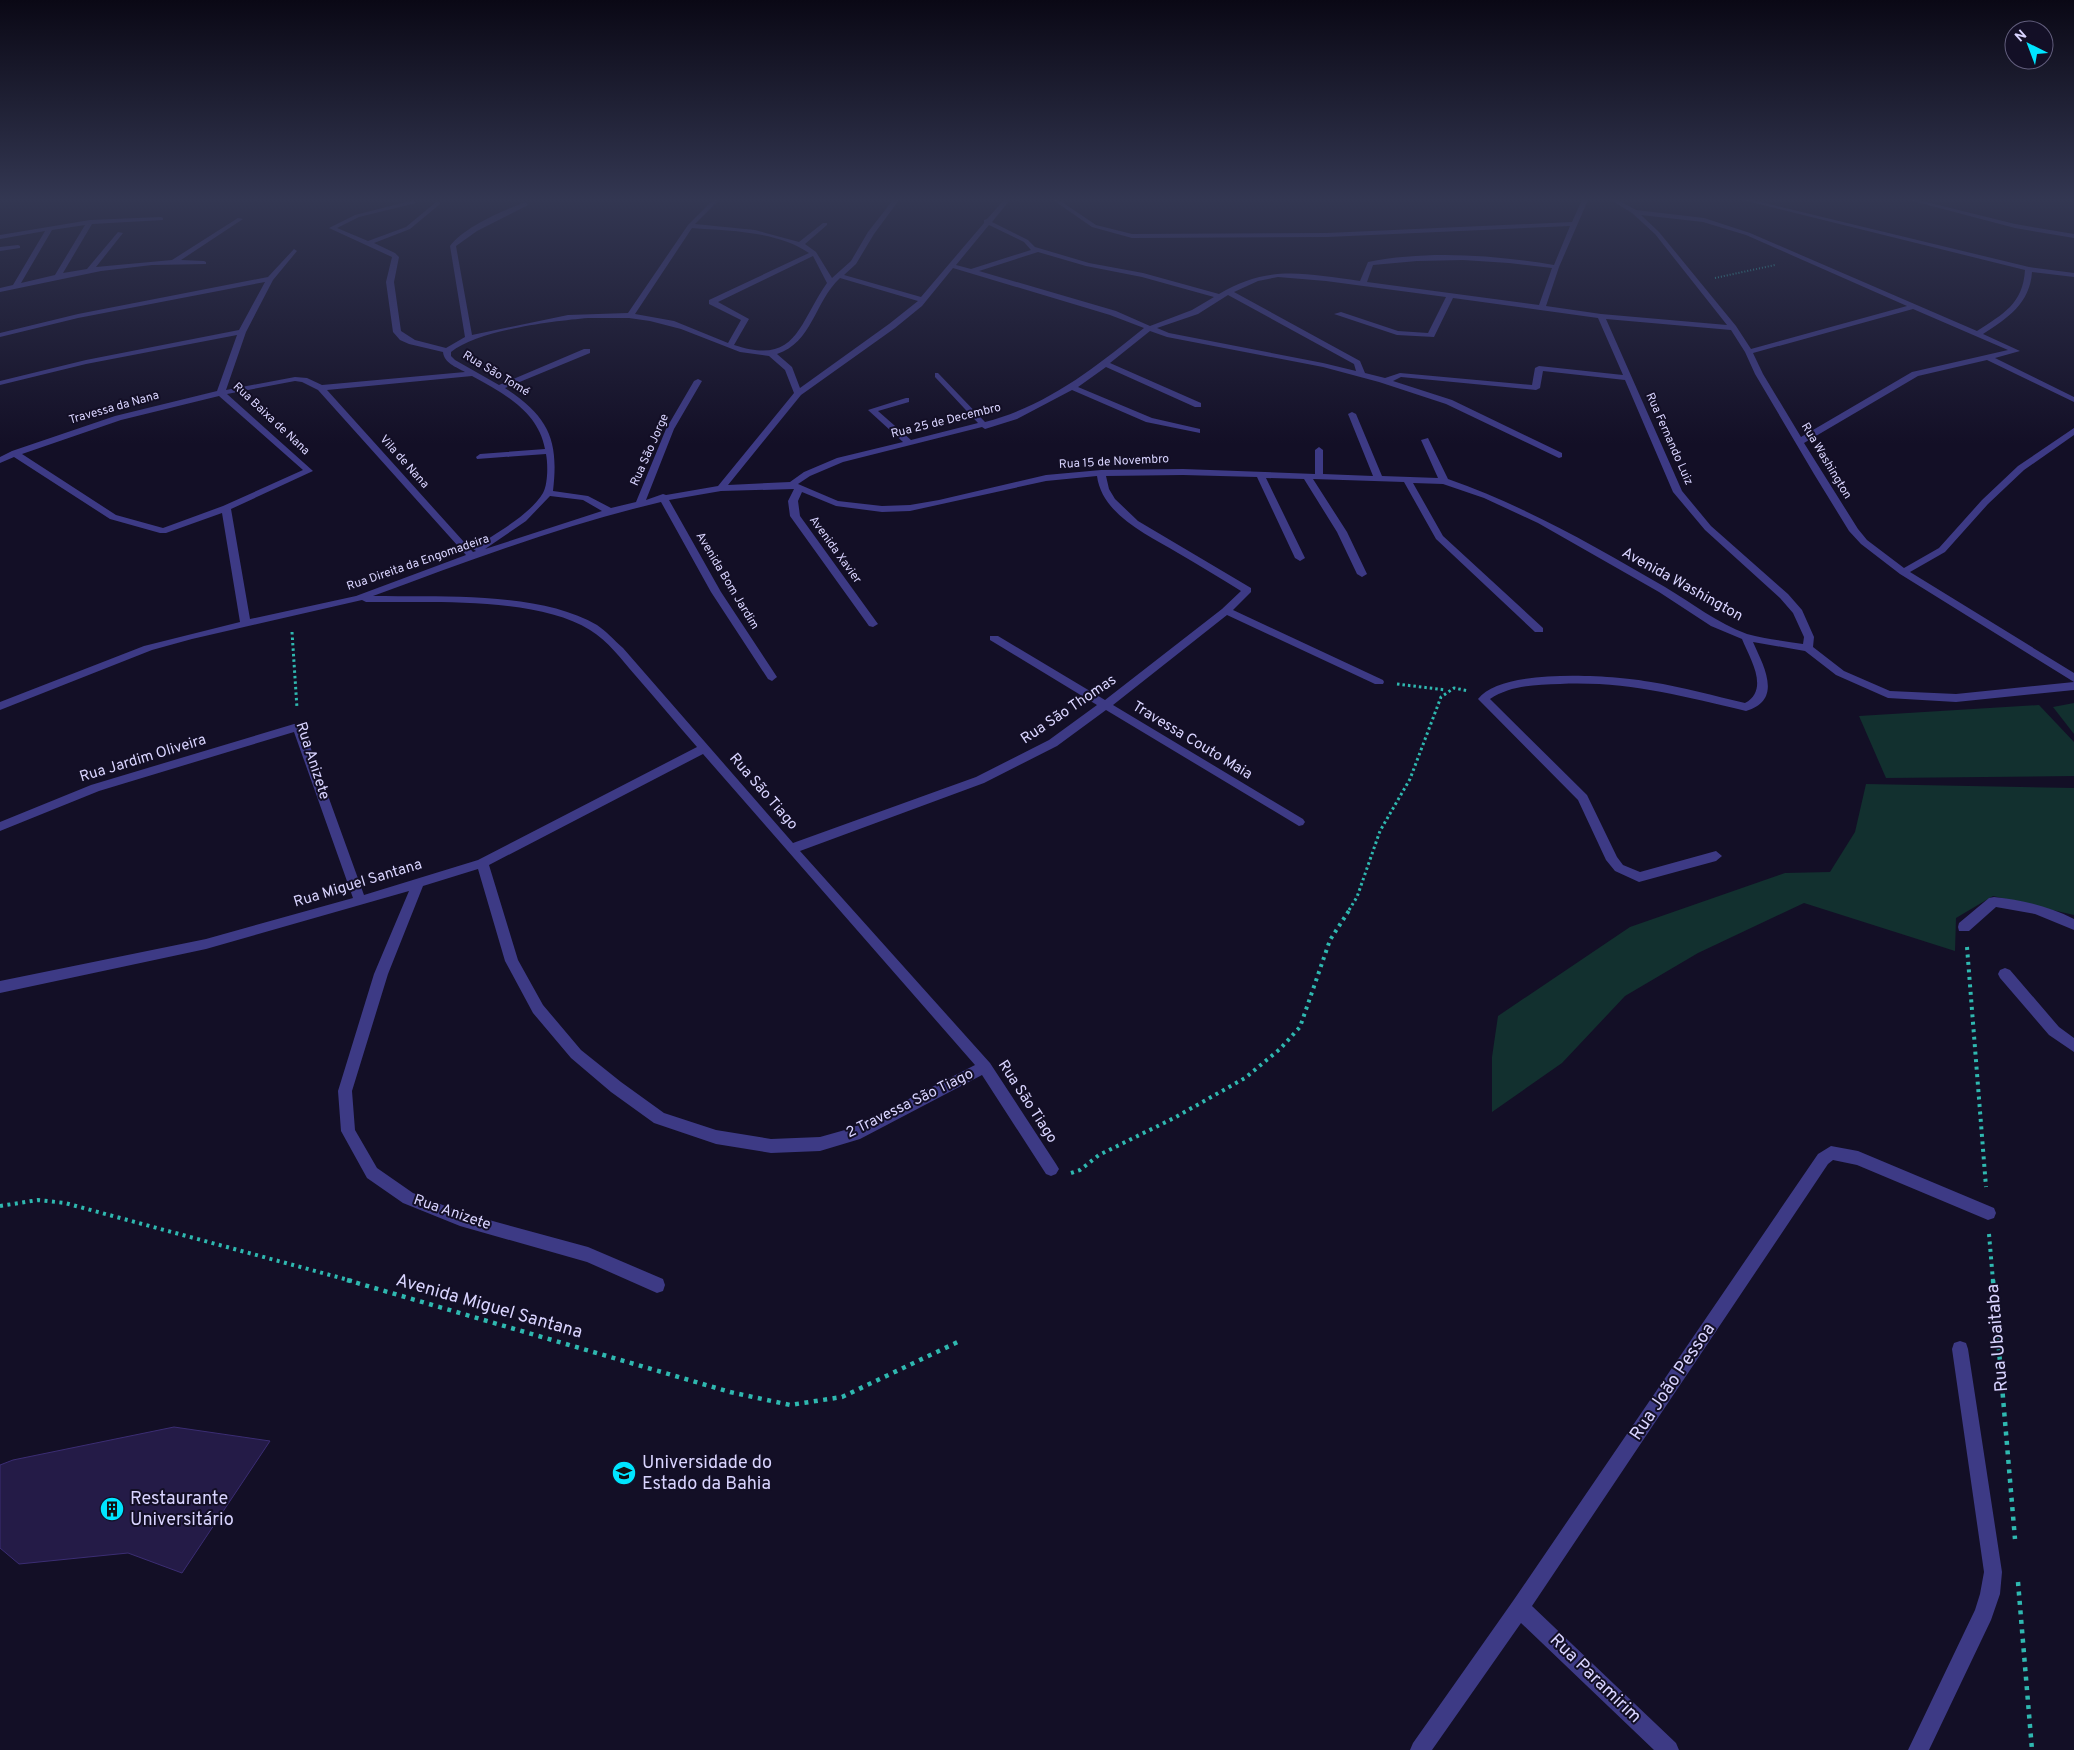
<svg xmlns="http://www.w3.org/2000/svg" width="2074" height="1750" font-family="Overpass,sans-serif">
  <rect width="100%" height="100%" fill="#130f26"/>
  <g fill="#12302f">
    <path d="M2074,703V734L2053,707Z"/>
    <path d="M2039,705L2074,742V776L1886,778L1859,716Z"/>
    <path d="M1866,784L2074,788V915L1993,896L1956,918L1955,951L1804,903L1698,953L1625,996L1562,1063L1492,1112V1057L1498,1016L1630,927L1785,873L1830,872L1855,832Z"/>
  </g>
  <path fill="#241b47" stroke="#3b2d73" d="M174,1427L270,1441L182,1573L128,1553L19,1564L0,1548V1465L13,1460Z"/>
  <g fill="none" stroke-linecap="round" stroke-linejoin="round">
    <path stroke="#2fb8b0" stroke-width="2" stroke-dasharray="1 2" stroke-linecap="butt" d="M1715,278L1775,265"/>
    <g stroke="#2fb8b0" stroke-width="3" stroke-dasharray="2.5 3" stroke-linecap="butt">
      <path d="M292,632L297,708"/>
      <path d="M1397,684L1446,690"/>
      <path d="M1349,910L1357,897L1380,831L1410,779L1441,697L1454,688L1469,691"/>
    </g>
    <g stroke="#2fb8b0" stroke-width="4" stroke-dasharray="3 4.5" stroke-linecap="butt">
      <path d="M1967,947L1986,1187"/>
      <path d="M1071,1173L1080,1170L1099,1155L1174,1118L1245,1078L1280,1049L1300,1027L1330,940L1350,909"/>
      <path d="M0,1206L38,1200L65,1203L352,1281"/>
      <path d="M1989,1234L1993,1281"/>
    </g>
    <g stroke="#2fb8b0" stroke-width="4.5" stroke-dasharray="4 5.5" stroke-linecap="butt">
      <path d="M347,1280L730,1392L790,1405L842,1397L962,1340"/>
      <path d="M1993,1280L2015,1539"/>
      <path d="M2018,1582L2032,1750"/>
    </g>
    <g fill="#3d3a85" fill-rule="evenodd">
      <path d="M414,200L416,203L359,217L337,228L368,241L406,227L436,202H440V204L410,229L374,243L395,253L399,257L394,282L401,331L415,340L446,348L465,337L450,246C464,227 504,210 526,202L528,205L477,231L456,246L472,335L568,315L628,313L688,225L713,200H719L695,224L755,230L799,242L823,223H827V225L805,244L816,252L832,278L851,261L868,232L893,200H899L874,234L856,264L844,275L921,297L984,223V220L987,219L1004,200H1010L992,222L1028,240L1035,247L1089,263L1143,273L1219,294C1269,264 1305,274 1360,281L1368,262C1428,250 1494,255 1554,265L1570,226L1327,237L1132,238L1092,227L1053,200H1059L1096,225L1132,234L1327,233L1572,222L1582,200H1588L1559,267L1546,306L1601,314L1727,325L1655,234L1632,213L1611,200H1618L1636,210L1704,218L1750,233L1977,331C2003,314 2023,304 2025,270L1743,200H1752L2029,267L2074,273V277L2032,272C2030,303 2008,318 1983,334L2020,351L1995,358L2074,397V402L1987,360L1918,376L1804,443L1858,529L1867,540L1904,568L1939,548L1982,500L2018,466L2074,428V435L2024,470L1988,504L1945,552L1910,572L2074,673V682L1900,574L1861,544L1849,531L1814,474L1755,374L1745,352L1731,330L1606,319L1682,491L1711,526L1788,594L1802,610L1814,637L1813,647L1844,671L1890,691L1956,694L2074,682V690L1956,702L1888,698L1836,675L1805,651L1753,642C1763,665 1784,700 1746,711C1681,696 1627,681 1560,684C1535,685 1511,685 1490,699L1587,795L1617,857L1623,865L1640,872L1716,851L1722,856L1716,861L1639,882L1615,871L1606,860L1578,800L1478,699C1502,667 1614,675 1651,682C1683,687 1714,696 1745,703C1770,689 1750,659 1742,639L1711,626L1659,592L1538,523L1484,498L1443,484L1413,483L1443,536L1543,628V632H1535L1436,539L1404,482L1313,479L1347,532L1367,574L1362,577L1357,574L1337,532L1304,479L1266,478L1305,558L1300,561L1295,558L1257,477L1183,475L1106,476L1109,489L1115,499L1138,521L1251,588V592L1233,610L1383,680L1384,682L1383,684H1375L1227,615L1113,705L1303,819L1305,822L1303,825L1299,826L1106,710L1057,746L984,783L800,851L990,1063L1056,1164L1059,1169L1056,1174L1051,1176L1046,1174L982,1075L860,1139L820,1151L771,1153L716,1144L654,1123L611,1092L571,1058L533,1013L505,961L478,869L423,886L388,974L352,1091L355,1130L377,1168L413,1193L460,1212L588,1247L663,1279L665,1285L663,1291L657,1293L587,1262L460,1226L403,1203L367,1178L341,1131L338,1091L374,974L409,891L206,949L0,993V981L206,939L353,898L294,732L99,791L0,831V822L91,785L294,724H302L364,895L478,860L697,747C676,723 656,699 635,675C622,660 608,641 590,630C536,596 429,603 366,602L362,600L192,639L152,650L0,710V702L144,646L240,622L222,513L166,533H160L110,519L14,457L0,463V457L12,451L115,416L217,391L237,335L86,364L0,385V381L86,360L239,330L265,282L78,318L0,337V333L78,314L268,277L294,249L297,251L273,280L246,332L226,390L295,377L307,378L322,385L465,372C456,367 444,363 443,352L409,344L400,340L393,332L386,282L392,257L329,228L355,215ZM1641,215L1703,222L1746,235L1907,306L1751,349L1736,326L1659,232ZM989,225L1024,242L1031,250L971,269L956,265ZM692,228C730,231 777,231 809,253L709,300V304L741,320L728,343L674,321L635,314ZM1038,252L1086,266L1142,277L1214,297L1192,310L1150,326L1116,311L979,271ZM813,256L827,283C798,324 797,366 734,345L749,319L718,302ZM1463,260L1509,263L1552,268L1539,305L1367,282L1373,265L1417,261ZM953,268L1110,315L1144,328C1096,367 1047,406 985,422L938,373H935V377L978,423L911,440L878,411L909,402V398H906L868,410L903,442L837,458L804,472L790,482L728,485L801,395L895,328L922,306ZM1278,277L1326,281L1446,297L1428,333L1398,331L1341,312L1334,314L1397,335L1434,337L1453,298L1598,318L1623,375L1539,366L1535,368L1532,385L1400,373L1385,378L1365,373L1360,361L1234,292L1258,281ZM840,278L918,301L889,324L800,388L792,367L777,354C812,343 815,301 840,278ZM1228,295L1354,364L1356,371L1323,363L1169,333L1157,328L1198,314ZM1913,309L2008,350L1912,372L1801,437L1763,374L1753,353ZM588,318H629L650,321L681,329L740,352L769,356L785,370L794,393L718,486L666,495L663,494L646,500L674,429L702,381L698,379L694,381L666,429L636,502L611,508L588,496L553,491C559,440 549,417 505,388L590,353V349H584L499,385L455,360L451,356V352C478,330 553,321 588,318ZM1150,331L1167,337L1323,367L1379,382L1446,404L1559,458L1562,457V453L1452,400L1393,381L1401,377L1536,390L1540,388L1543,371L1625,380L1673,492L1705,530L1780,598L1793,613L1804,637L1803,644C1785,641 1765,639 1747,634C1717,623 1692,603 1665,587C1595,546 1525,506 1448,479L1428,438L1421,440L1438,478L1382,476L1356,414L1352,412L1348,414L1373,476L1323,474V450L1319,447L1315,450V474L1183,469L1101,470L1046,475L939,500L910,505L882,506L838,501L798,484L810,476L843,462L982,427L985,429L1017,419L1072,390L1146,422L1200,433V429L1152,418L1078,387L1106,367L1195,407H1201V403L1110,363ZM472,376C503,393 538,411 545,449L480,454L476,457L477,459L546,454C548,464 548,484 543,493C531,514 495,534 475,547L473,549L476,551L473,552L327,390ZM295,381L302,382L318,390L466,555L356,596L250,619L231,509L313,471L227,394ZM219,396L303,470L223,506L163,528L116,515L22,454L121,420ZM1097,476C1102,515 1148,535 1178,553C1199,565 1220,578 1241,591L1222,609L1105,700L998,636H990V640L1097,705L1049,740L976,777L793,843L623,648C614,640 606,631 597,625C540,591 438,597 373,596C468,561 563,525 661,502L711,592L768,679L772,681L777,677L721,592L669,500L721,491L794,489L788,501L790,516L869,626L873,627L878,624L800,516L798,501L802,492L836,506L882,512L910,511L1046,481ZM550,496L583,500L602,511L485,549L526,521ZM703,754L975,1065L852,1128L820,1137L771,1139L716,1130L664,1113L621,1082L581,1050L543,1005L518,960L489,865Z"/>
      <path d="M1909,200H1918L2015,224L2074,234V238L2015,228Z"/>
      <path d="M161,217L163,218V220L92,224L63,273L87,269L118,232L123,233L96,267L172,260L238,218L243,219L181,260L204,261L206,262V264L152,265L101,271L0,292V288L13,285L45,231L0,239V235L90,220ZM85,225L55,275L21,283L52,230Z"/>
      <path d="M18,245L20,246V248L0,251V247Z"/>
      <path d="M1994,897C2022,900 2048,906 2074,919V930L2035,914L1996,907L1969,931H1959L1958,927L1959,923L1989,898Z"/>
      <path d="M2005,968L2010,970L2059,1027L2074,1038V1052L2049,1035L2000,978L1998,974L2000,970Z"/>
      <path d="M1831,1146L1858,1151L1994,1208L1996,1213L1994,1218L1988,1220L1857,1165L1833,1160L1828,1164L1532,1606L1676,1743L1679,1750H1654L1521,1623L1432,1750H1410L1413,1743L1513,1601L1818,1154Z"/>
      <path d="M1960,1341L1966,1343L1968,1349L2002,1572L2000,1594L1991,1620L1929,1750H1908L1975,1610L1980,1594L1984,1572L1952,1349L1954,1343Z"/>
    </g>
  </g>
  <linearGradient id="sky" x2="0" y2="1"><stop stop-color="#0a0815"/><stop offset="0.45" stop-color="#333752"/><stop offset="1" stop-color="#333752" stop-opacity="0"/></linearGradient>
  <rect width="2074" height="444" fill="url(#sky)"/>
  <defs>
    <g id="university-disc" transform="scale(1.25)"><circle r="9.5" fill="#00e5ff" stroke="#130f26"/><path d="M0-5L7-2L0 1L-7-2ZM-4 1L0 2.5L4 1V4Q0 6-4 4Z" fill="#111"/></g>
    <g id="building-disc" transform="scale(1.25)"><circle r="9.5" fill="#00e5ff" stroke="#130f26"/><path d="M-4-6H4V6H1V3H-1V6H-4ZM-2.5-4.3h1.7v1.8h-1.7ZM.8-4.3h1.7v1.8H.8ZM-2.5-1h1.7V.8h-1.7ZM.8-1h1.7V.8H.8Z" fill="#111"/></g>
  </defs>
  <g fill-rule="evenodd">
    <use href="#university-disc" x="624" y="1473"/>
    <use href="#building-disc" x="112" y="1509"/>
  </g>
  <g text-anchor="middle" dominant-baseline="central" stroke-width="4" stroke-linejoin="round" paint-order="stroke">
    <g font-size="12" fill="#d9d4ff" stroke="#130f26">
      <text transform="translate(496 374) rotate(31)">Rua São Tomé</text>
      <text transform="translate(114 408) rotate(-16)">Travessa da Nana</text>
      <text transform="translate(271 419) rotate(43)">Rua Baixa de Nana</text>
      <text transform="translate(946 421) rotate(-14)">Rua 25 de Decembro</text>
      <text transform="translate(1669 439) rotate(66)">Rua Fernando Luiz</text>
      <text transform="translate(650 450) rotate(-66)">Rua São Jorge</text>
      <text transform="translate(1826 461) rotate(59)">Rua Washington</text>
      <text transform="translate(404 462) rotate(48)">Vila de Nana</text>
      <text transform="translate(1114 462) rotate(-3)">Rua 15 de Novembro</text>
      <text transform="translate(835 550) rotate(54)">Avenida Xavier</text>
      <text transform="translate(418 563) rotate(-19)">Rua Direita da Engomadeira</text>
      <text transform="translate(727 581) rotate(59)">Avenida Bom Jardim</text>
    </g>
    <g font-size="15" fill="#d9d4ff" stroke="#130f26">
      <text transform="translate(1682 585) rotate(29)">Avenida Washington</text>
      <text transform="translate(1069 710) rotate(-34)">Rua São Thomas</text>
      <text transform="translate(1192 741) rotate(31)">Travessa Couto Maia</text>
      <text transform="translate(143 759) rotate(-17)">Rua Jardim Oliveira</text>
      <text transform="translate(312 761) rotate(72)">Rua Anizete</text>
      <text transform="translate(763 792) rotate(49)">Rua São Tiago</text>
      <text transform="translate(358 884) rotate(-17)">Rua Miguel Santana</text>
      <text transform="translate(1027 1102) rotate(57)">Rua São Tiago</text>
      <text transform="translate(910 1104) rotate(-26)">2 Travessa São Tiago</text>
      <text transform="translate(452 1213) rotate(19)">Rua Anizete</text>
    </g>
    <g font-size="18" fill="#d9d4ff" stroke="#130f26">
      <text transform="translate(489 1307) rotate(16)">Avenida Miguel Santana</text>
      <text transform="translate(1998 1338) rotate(-95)">Rua Ubaitaba</text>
      <text transform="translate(1673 1382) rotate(-56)">Rua João Pessoa</text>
      <text transform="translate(1595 1679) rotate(44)">Rua Paramirim</text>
    </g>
    <g font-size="18" fill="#d9d4ff" stroke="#130f26" text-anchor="start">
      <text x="642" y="1463">Universidade do<tspan x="642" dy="21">Estado da Bahia</tspan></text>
      <text x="130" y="1499">Restaurante<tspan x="130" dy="21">Universitário</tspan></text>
    </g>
  </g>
  <g transform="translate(2029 45) rotate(318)"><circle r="24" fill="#130f26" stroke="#625e7d"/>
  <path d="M0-4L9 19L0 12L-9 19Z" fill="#00e5ff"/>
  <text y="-8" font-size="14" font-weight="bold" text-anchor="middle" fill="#d9d4ff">N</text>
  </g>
</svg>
